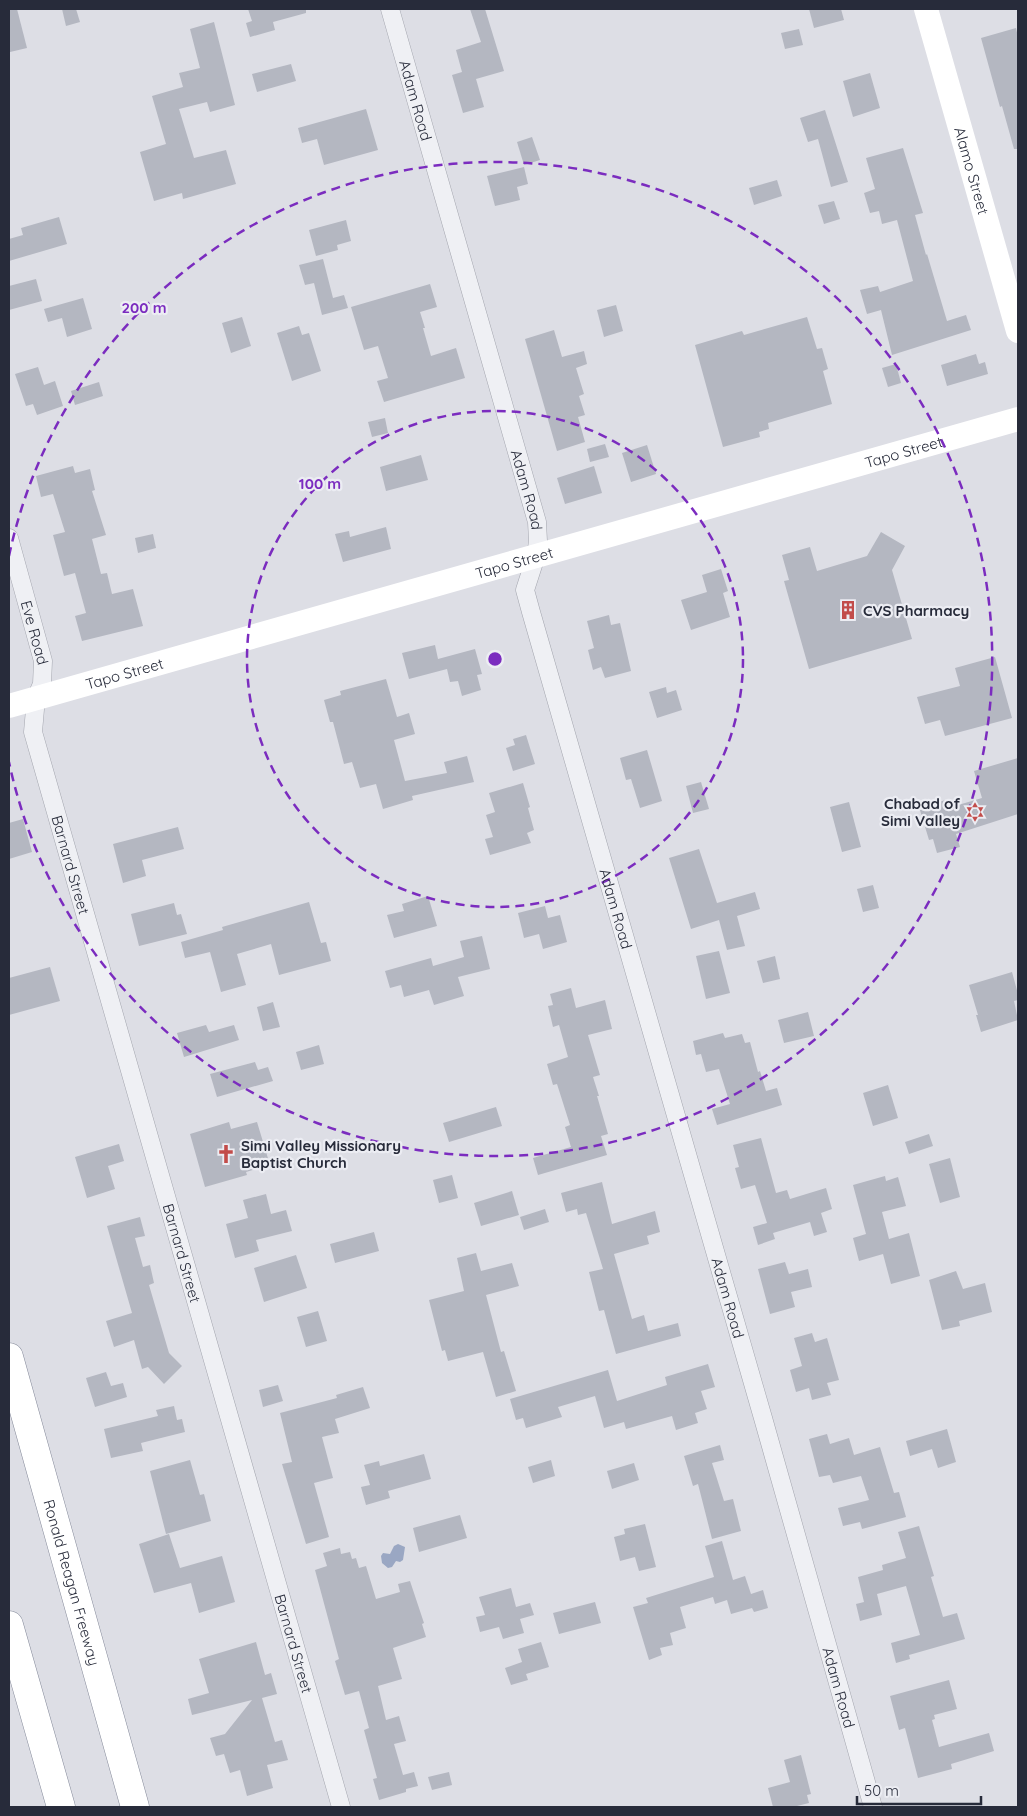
<svg xmlns="http://www.w3.org/2000/svg" width="1027" height="1816" font-family="Quicksand,sans-serif">
  <rect width="100%" height="100%" fill="#dddee5"/>
  <path fill="#9aa7c3" d="M398,1544L405,1547L403,1560L400,1562L396,1561L392,1567L388,1568L382,1563L381,1556L383,1553L390,1554L394,1546Z"/>
  <g fill="#b4b7c1">
    <path d="M9,9H17L27,48L10,52L9,44Z"/>
    <path d="M62,9H76L80,22L66,26Z"/>
    <path d="M248,9H306V13L273,22L275,30L250,37L246,23L252,21Z"/>
    <path d="M470,9H485L504,71L476,79L484,107L463,113L452,75L462,72L456,50L481,42Z"/>
    <path d="M809,9H841L844,20L814,28Z"/>
    <path d="M214,22L235,105L210,112L207,102L179,109L194,158L226,150L236,184L183,199L182,193L154,201L140,152L166,144L152,96L183,87L179,73L200,68L190,29Z"/>
    <path d="M1016,28L1018,37V149H1014L1002,106L1000,107L981,38Z"/>
    <path d="M799,29L803,45L785,49L781,33Z"/>
    <path d="M291,64L296,81L257,92L252,74Z"/>
    <path d="M870,73L880,108L853,117L843,81Z"/>
    <path d="M366,109L378,150L324,165L317,139L302,143L298,128Z"/>
    <path d="M825,110L848,182L831,187L818,139L808,142L800,118Z"/>
    <path d="M532,137L540,160L524,165L517,142Z"/>
    <path d="M903,148L923,213L915,215L926,255L927,254L947,321L966,315L971,330L892,355L881,310L867,314L860,290L878,286L880,292L913,281L897,220L882,224L879,211L870,213L864,193L875,189L866,158Z"/>
    <path d="M524,167L528,184L517,187L520,200L495,206L487,176Z"/>
    <path d="M777,180L782,196L754,205L749,188Z"/>
    <path d="M834,201L840,219L824,224L818,205Z"/>
    <path d="M59,217L67,244L9,261V239L23,235L21,228Z"/>
    <path d="M346,220L351,241L337,245L338,250L316,256L309,230Z"/>
    <path d="M323,259L333,298L344,295L348,308L322,315L314,283L305,285L299,265Z"/>
    <path d="M36,279L42,301L9,310V286Z"/>
    <path d="M430,284L437,307L420,312L425,328H423L431,356L456,348L465,378L384,402L377,381L388,378L378,346L364,350L351,307Z"/>
    <path d="M83,298L92,329L67,337L62,318L48,322L44,309Z"/>
    <path d="M616,305L623,331L604,337L597,310Z"/>
    <path d="M242,317L251,346L231,353L222,323Z"/>
    <path d="M807,317L817,349L822,348L828,369L823,371L832,404L768,423L769,429L759,432L760,437L723,447L695,345L742,331L744,335Z"/>
    <path d="M299,326L302,335L309,333L321,371L292,381L277,333Z"/>
    <path d="M554,330L562,357L584,351L587,364L576,368L584,394L579,396L585,415L578,417L585,442L557,451L525,339Z"/>
    <path d="M976,354L979,364L985,362L988,374L947,386L941,365Z"/>
    <path d="M896,364L901,383L888,387L882,368Z"/>
    <path d="M38,367L44,385L55,381L63,406L37,415L33,404L26,406L15,374Z"/>
    <path d="M99,382L103,396L75,405L71,391Z"/>
    <path d="M385,418L388,433L372,437L368,422Z"/>
    <path d="M605,444L609,457L590,462L587,449Z"/>
    <path d="M647,445L656,474L631,482L622,453Z"/>
    <path d="M421,455L428,480L386,491L380,467Z"/>
    <path d="M73,466L75,473L90,469L95,490L92,491L106,535L92,539L101,574L107,573L112,594L133,589L143,626L82,641L75,616L86,613L75,573L64,576L53,535L65,532L53,494L41,497L36,476Z"/>
    <path d="M594,466L602,493L565,504L557,478Z"/>
    <path d="M386,527L391,549L343,562L335,534L349,531L350,537Z"/>
    <path d="M881,532L905,546L892,570L912,639L809,669L784,581L789,580L782,555L810,547L817,571L867,556Z"/>
    <path d="M153,534L156,548L138,553L135,538Z"/>
    <path d="M721,569L728,591L723,593L730,617L691,630L681,600L707,592L702,575Z"/>
    <path d="M609,615L611,625L620,623L631,671L605,678L601,667L593,670L588,650L594,648L587,621Z"/>
    <path d="M435,645L438,659L475,649L482,674L477,675L481,690L462,696L458,681L450,682L447,669L409,679L402,653Z"/>
    <path d="M995,657L1012,718L945,736L940,720L925,724L917,697L960,686L955,668Z"/>
    <path d="M386,679L397,717L409,713L415,734L394,740L405,781L447,773L444,762L467,756L474,782L412,796L413,800L383,809L376,784L360,788L352,762L344,764L333,722H330L324,700L341,695L340,691Z"/>
    <path d="M666,687L667,693L676,690L682,710L657,718L649,692Z"/>
    <path d="M526,735L535,764L513,771L506,748L515,745L513,739Z"/>
    <path d="M647,750L662,801L640,808L631,779L626,780L620,758Z"/>
    <path d="M1018,758V814L956,834L960,847L937,853L933,839L929,840L919,807L946,800L948,808L982,798L974,771Z"/>
    <path d="M701,782L709,809L693,813L686,786Z"/>
    <path d="M523,783L530,807L528,808L534,830L527,833L531,843L490,855L485,839L493,837L486,815L495,812L489,793Z"/>
    <path d="M849,802L861,847L842,852L830,807Z"/>
    <path d="M23,819L32,852L9,859V823Z"/>
    <path d="M178,827L184,849L142,860L146,876L123,883L113,844Z"/>
    <path d="M699,849L717,903L755,892L760,909L737,916L745,946L727,950L719,920L691,929L669,858Z"/>
    <path d="M873,885L879,908L863,912L857,889Z"/>
    <path d="M428,896L437,926L394,938L387,915L404,911L402,904Z"/>
    <path d="M309,902L321,943L326,942L331,961L279,975L271,944L237,954L246,985L221,992L210,952L185,958L181,942L223,930L222,927Z"/>
    <path d="M174,903L177,915L181,914L187,934L139,946L131,914Z"/>
    <path d="M545,906L548,918L560,915L567,942L543,949L539,934L524,938L518,913Z"/>
    <path d="M482,936L490,969L458,977L464,996L434,1005L429,990L404,997L401,985L390,988L385,971L431,958L433,966L464,957L460,941Z"/>
    <path d="M719,951L730,993L706,999L696,956Z"/>
    <path d="M775,956L780,979L763,983L757,961Z"/>
    <path d="M50,967L60,1001L9,1015V978Z"/>
    <path d="M1012,972L1018,994V1000L1014,1001L1018,1020L981,1032L976,1015H978L969,985Z"/>
    <path d="M571,988L576,1008L605,1000L612,1029L588,1035L600,1075L593,1077L599,1096H597L608,1134L601,1136L607,1155L538,1175L533,1158L571,1147L565,1127L570,1125L557,1084L553,1085L547,1064L568,1057L559,1025L553,1027L548,1006L553,1005L550,994Z"/>
    <path d="M273,1002L280,1027L263,1031L257,1007Z"/>
    <path d="M808,1012L814,1036L784,1043L778,1020Z"/>
    <path d="M206,1025L209,1032L234,1025L239,1040L184,1057L177,1033Z"/>
    <path d="M723,1033L725,1038L742,1034L745,1043L750,1042L758,1072L760,1071L766,1091L777,1088L782,1105L717,1125L712,1109L730,1104L719,1069L706,1072L701,1054L696,1055L693,1041Z"/>
    <path d="M319,1045L324,1064L301,1070L296,1052Z"/>
    <path d="M255,1062L258,1070L268,1067L273,1081L217,1097L210,1074Z"/>
    <path d="M888,1085L898,1118L873,1126L863,1093Z"/>
    <path d="M496,1107L502,1126L449,1142L443,1123Z"/>
    <path d="M229,1122L231,1129L257,1122L270,1165L246,1172L247,1175L205,1187L190,1134Z"/>
    <path d="M929,1134L933,1146L909,1154L905,1142Z"/>
    <path d="M761,1138L776,1193L787,1190L790,1199L826,1188L832,1209L821,1213L827,1232L814,1236L810,1222L773,1233L775,1239L758,1245L753,1227L767,1223L755,1185L741,1189L735,1168L739,1167L733,1145Z"/>
    <path d="M119,1144L124,1161L108,1166L115,1189L87,1198L75,1157Z"/>
    <path d="M950,1158L960,1197L940,1203L929,1164Z"/>
    <path d="M452,1175L458,1198L439,1203L433,1180Z"/>
    <path d="M885,1176L886,1181L898,1177L906,1206L882,1212L889,1239L909,1233L920,1276L891,1284L883,1254L859,1261L853,1238L866,1234L853,1185Z"/>
    <path d="M602,1182L612,1224L655,1211L660,1232L647,1236L649,1244L614,1254L632,1319L644,1315L648,1331L678,1323L681,1336L616,1354L604,1310L599,1311L589,1272L603,1269L586,1213L578,1215L577,1209L566,1212L561,1193Z"/>
    <path d="M512,1191L519,1215L481,1226L474,1203Z"/>
    <path d="M266,1194L271,1214L286,1210L292,1231L256,1240L259,1251L235,1258L226,1224L248,1218L243,1200Z"/>
    <path d="M545,1209L549,1222L524,1230L520,1217Z"/>
    <path d="M140,1217L145,1236L135,1238L143,1267L150,1265L154,1283L149,1285L169,1353L182,1366L164,1384L148,1367L142,1369L134,1340L114,1347L106,1321L132,1313L107,1226Z"/>
    <path d="M374,1232L379,1251L335,1263L330,1244Z"/>
    <path d="M476,1253L481,1271L512,1263L519,1286L486,1295L501,1352L504,1351L516,1391L496,1397L483,1352L448,1361L445,1350L442,1351L429,1300L464,1291L457,1258Z"/>
    <path d="M296,1255L307,1288L264,1302L254,1268Z"/>
    <path d="M785,1262L789,1274L808,1269L812,1287L791,1292L795,1307L770,1314L758,1269Z"/>
    <path d="M956,1271L963,1289L985,1283L992,1312L959,1321L960,1326L942,1330L929,1280Z"/>
    <path d="M318,1311L327,1341L306,1347L297,1317Z"/>
    <path d="M812,1333L815,1342L827,1338L839,1380L827,1383L831,1395L812,1400L809,1388L796,1392L790,1370L802,1366L794,1338Z"/>
    <path d="M708,1364L715,1387L701,1391L707,1409L695,1413L698,1423L676,1430L672,1416L626,1429L624,1422L604,1428L595,1396L558,1407L562,1417L526,1428L523,1418L516,1420L510,1399L608,1370L617,1401L667,1385L665,1377Z"/>
    <path d="M106,1372L111,1386L123,1383L127,1397L95,1407L86,1378Z"/>
    <path d="M278,1385L283,1401L263,1407L259,1390Z"/>
    <path d="M363,1387L370,1408L335,1419L339,1433L322,1437L333,1478L314,1483L329,1537L306,1544L282,1464L292,1462L280,1413L337,1398L336,1395Z"/>
    <path d="M174,1406L177,1420L182,1419L185,1432L141,1443L143,1451L111,1458L104,1429L158,1416L156,1410Z"/>
    <path d="M947,1429L956,1462L938,1468L932,1449L910,1456L906,1441Z"/>
    <path d="M827,1434L830,1444L849,1438L854,1455L880,1447L894,1493L899,1492L906,1517L862,1529L860,1522L843,1526L838,1508L869,1500L861,1476L833,1483L830,1475L819,1477L809,1439Z"/>
    <path d="M720,1445L724,1460L712,1463L724,1501L733,1499L741,1531L712,1539L698,1484L693,1486L684,1456Z"/>
    <path d="M424,1454L431,1479L388,1491L390,1498L366,1505L361,1487L370,1485L364,1465L379,1461L380,1466Z"/>
    <path d="M190,1460L200,1495L204,1494L211,1521L166,1534L150,1471Z"/>
    <path d="M551,1460L555,1476L533,1483L528,1467Z"/>
    <path d="M634,1463L639,1480L612,1489L607,1471Z"/>
    <path d="M460,1515L467,1538L419,1552L413,1528Z"/>
    <path d="M645,1524L656,1567L639,1571L635,1557L620,1561L614,1537L625,1534L624,1529Z"/>
    <path d="M919,1526L934,1576L931,1577L943,1617L957,1613L965,1639L909,1655L910,1659L896,1663L891,1643L920,1635L906,1586L877,1594L882,1615L860,1621L856,1604L864,1602L858,1577L883,1570L882,1565L906,1558L898,1532Z"/>
    <path d="M169,1534L180,1568L222,1556L235,1602L199,1613L191,1583L154,1593L139,1544Z"/>
    <path d="M722,1541L733,1580L745,1576L751,1594L763,1590L768,1608L754,1612L752,1608L731,1614L727,1600L715,1604L713,1597L680,1607L686,1628L670,1633L673,1645L660,1648L662,1655L649,1660L633,1607L648,1603L646,1598L714,1577L705,1546Z"/>
    <path d="M340,1548L341,1554L350,1552L352,1559L356,1558L359,1568L366,1566L376,1599L400,1592L398,1584L410,1581L424,1623L422,1624L426,1637L393,1648L402,1679L378,1686L386,1720L399,1716L406,1741L394,1744L403,1775L414,1772L418,1786L406,1789V1792L379,1800L373,1779L377,1778L364,1730L369,1728L359,1691L345,1695L335,1661L339,1659L315,1570L327,1566L323,1553Z"/>
    <path d="M511,1588L516,1607L530,1603L534,1615L520,1619L524,1633L503,1639L499,1627L480,1632L476,1617L485,1615L479,1597Z"/>
    <path d="M595,1602L601,1623L559,1634L553,1613Z"/>
    <path d="M256,1642L265,1675L271,1673L277,1694L262,1698L275,1742L282,1740L288,1760L267,1765L273,1788L247,1796L240,1770L230,1773L224,1754L216,1756L210,1738L225,1734L252,1700L192,1715L188,1699L209,1693L199,1659Z"/>
    <path d="M541,1642L549,1667L526,1674L528,1680L511,1685L505,1668L522,1662L518,1649Z"/>
    <path d="M949,1680L957,1709L934,1715L935,1719L932,1720L939,1747L989,1733L994,1751L951,1764L952,1769L918,1778L905,1728L899,1730L890,1696Z"/>
    <path d="M801,1755L811,1794L807,1795L809,1803L793,1807H773L768,1788L790,1782L784,1760Z"/>
    <path d="M449,1772L452,1785L432,1790L428,1777Z"/>
  </g>
  <g fill="none" stroke-linecap="round" stroke-linejoin="round">
    <g stroke="#a3a5ae" stroke-width="19">
      <g id="street">
        <path id="s1" d="M390,9L537,522L538,541L536,556L525,590L531,612L763,1418L873,1807"/>
        <path id="s2" d="M9,538L43,661L42,684L36,698L33,732L341,1807"/>
      </g>
    </g>
    <g stroke="#858a9a" stroke-width="29">
      <g id="highway">
        <path id="s5" d="M9,1357L135,1807"/>
        <path d="M9,1625L61,1807"/>
      </g>
    </g>
    <use href="#street" stroke="#eff0f4" stroke-width="18"/>
    <g stroke="#fff" stroke-width="24">
      <path id="s3" d="M926,9L1018,331"/>
      <path id="s4" d="M9,706L1018,419"/>
    </g>
    <use href="#highway" stroke="#fff" stroke-width="28"/>
  </g>
  <g fill="none" stroke="#7b2cbf" stroke-width="2.5" stroke-dasharray="9 6">
    <circle cx="495" cy="659" r="248"/>
    <path d="M9 556A497 497 0 1 1 9 762"/>
  </g>
  <defs>
    <g id="building-bare" transform="scale(1.5)"><path d="M-4-6H4V6H1V3H-1V6H-4ZM-2.5-4.3h1.7v1.8h-1.7ZM.8-4.3h1.7v1.8H.8ZM-2.5-1h1.7V.8h-1.7ZM.8-1h1.7V.8H.8Z" fill="#c24c4a" stroke="#ecedf3" stroke-width="2.5" paint-order="stroke"/></g>
    <g id="synagogue-bare" transform="scale(1.5)"><path d="M0-6.5L5.6 3.2H-5.6ZM0 6.5L5.6-3.2H-5.6Z" fill="#c24c4a" stroke="#ecedf3" stroke-width="2.5" paint-order="stroke"/></g>
    <g id="church-bare" transform="scale(1.5)"><path d="M-1.2-6h2.4v3.5h3.3v2.4h-3.3V6h-2.4V-.1h-3.3v-2.4h3.3Z" fill="#c24c4a" stroke="#ecedf3" stroke-width="2.5" paint-order="stroke"/></g>
  </defs>
  <g fill-rule="evenodd">
    <use href="#building-bare" x="848" y="610"/>
    <use href="#synagogue-bare" x="975" y="812"/>
    <use href="#church-bare" x="226" y="1154"/>
  </g>
  <g text-anchor="middle" dominant-baseline="central" stroke-width="4.5" stroke-linejoin="round" paint-order="stroke">
    <g font-size="15" fill="#272b3a" stroke="#ecedf3">
      <text stroke="none"><textPath href="#s1" startOffset="95">Adam Road</textPath></text>
      <text stroke="none"><textPath href="#s3" startOffset="168">Alamo Street</textPath></text>
      <text stroke="none"><textPath href="#s4" startOffset="930">Tapo Street</textPath></text>
      <text stroke="none"><textPath href="#s1" startOffset="500">Adam Road</textPath></text>
      <text stroke="none"><textPath href="#s4" startOffset="525">Tapo Street</textPath></text>
      <text stroke="none"><textPath href="#s2" startOffset="98">Eve Road</textPath></text>
      <text stroke="none"><textPath href="#s4" startOffset="120">Tapo Street</textPath></text>
      <text stroke="none"><textPath href="#s2" startOffset="338">Barnard Street</textPath></text>
      <text stroke="none"><textPath href="#s1" startOffset="935">Adam Road</textPath></text>
      <text stroke="none"><textPath href="#s2" startOffset="742">Barnard Street</textPath></text>
      <text stroke="none"><textPath href="#s1" startOffset="1340">Adam Road</textPath></text>
      <text stroke="none"><textPath href="#s5" startOffset="234">Ronald Reagan Freeway</textPath></text>
      <text stroke="none"><textPath href="#s2" startOffset="1148">Barnard Street</textPath></text>
      <text stroke="none"><textPath href="#s1" startOffset="1745">Adam Road</textPath></text>
    </g>
    <g font-size="15" font-weight="bold" fill="#272b3a" stroke="#ecedf3" text-anchor="start">
      <text x="863" y="610">CVS Pharmacy</text>
      <text x="960" y="803" text-anchor="end">Chabad of<tspan x="960" dy="17">Simi Valley</tspan></text>
      <text x="241" y="1145">Simi Valley Missionary<tspan x="241" dy="17">Baptist Church</tspan></text>
    </g>
  </g>
  <circle cx="495" cy="659" r="8" fill="#7b2cbf" stroke="#ecedf3" stroke-width="2.5"/>
  <g font-size="15" text-anchor="middle" font-weight="bold" fill="#7b2cbf" stroke="#ecedf3" stroke-width="4.5" stroke-linejoin="round" paint-order="stroke">
    <text x="144" y="313">200 m</text>
    <text x="320" y="489">100 m</text>
  </g>
  <rect width="1027" height="1816" fill="none" stroke="#272b3a" stroke-width="20"/>
  <path d="M857 1796v8h124v-8" fill="none" stroke="#272b3a" stroke-width="2.5"/>
  <text x="864" y="1796" font-size="15" fill="#272b3a" stroke="#ecedf3" stroke-width="4" paint-order="stroke">50 m</text>
</svg>
